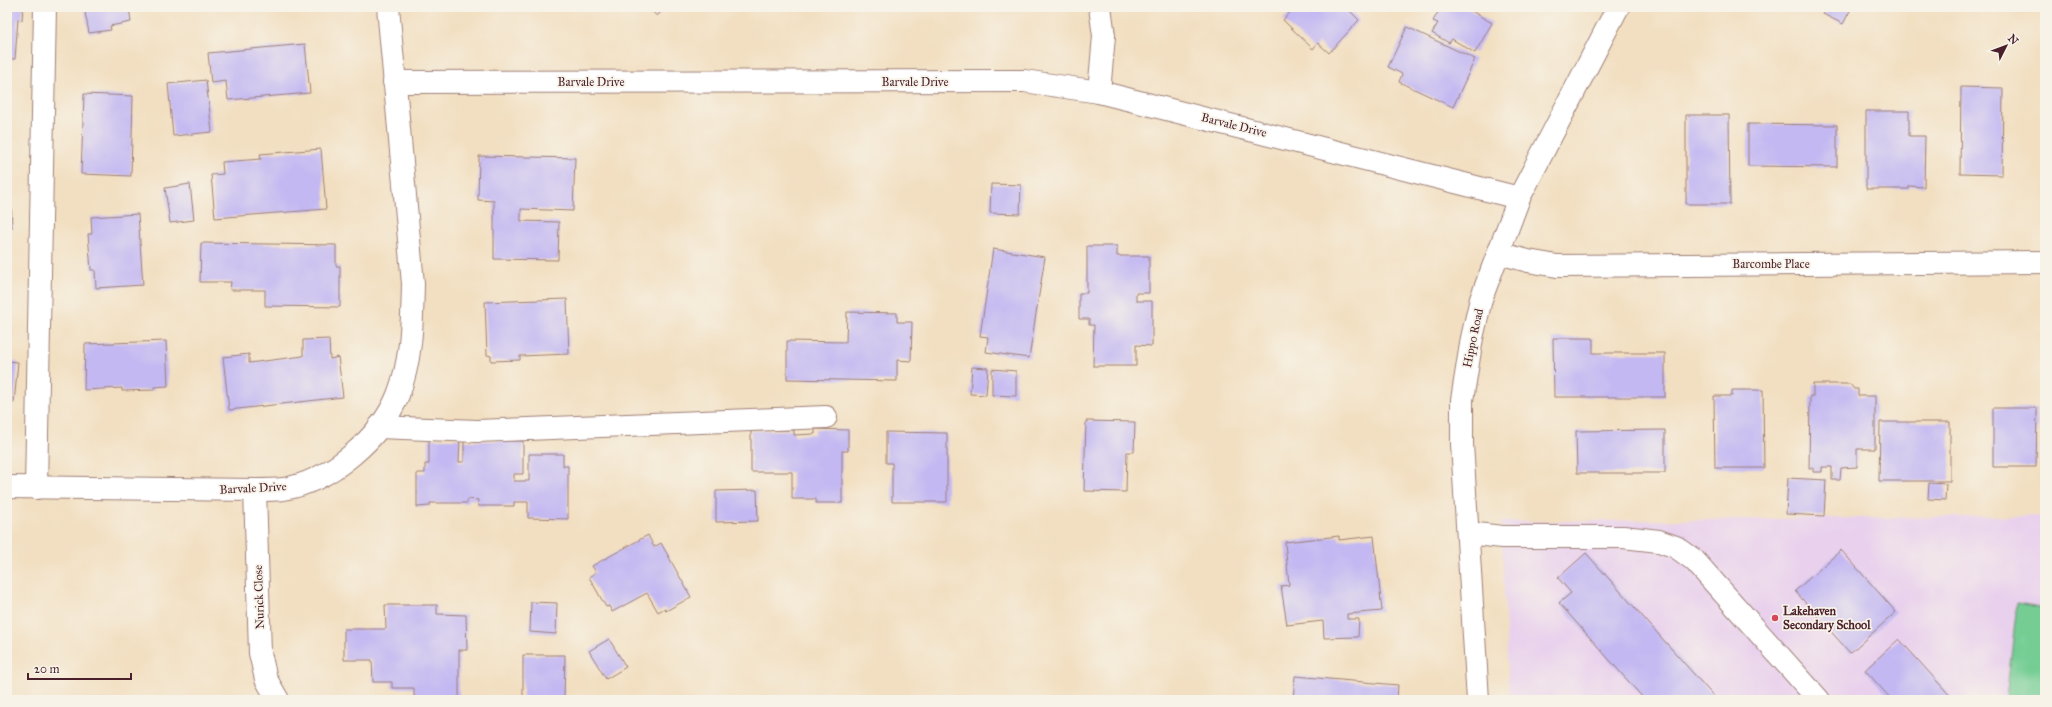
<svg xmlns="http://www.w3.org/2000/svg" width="2052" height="707" font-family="'IM FELL Great Primer',serif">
  <rect width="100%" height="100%" fill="#f7f3e8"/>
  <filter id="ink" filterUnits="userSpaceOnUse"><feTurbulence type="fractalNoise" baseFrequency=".025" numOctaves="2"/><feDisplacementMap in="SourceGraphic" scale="8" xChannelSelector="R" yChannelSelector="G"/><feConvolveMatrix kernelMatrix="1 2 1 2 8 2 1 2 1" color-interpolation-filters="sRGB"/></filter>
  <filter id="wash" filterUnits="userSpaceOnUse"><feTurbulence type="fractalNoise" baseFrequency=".012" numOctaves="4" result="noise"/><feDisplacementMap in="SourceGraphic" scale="16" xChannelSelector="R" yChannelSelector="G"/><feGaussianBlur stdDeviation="0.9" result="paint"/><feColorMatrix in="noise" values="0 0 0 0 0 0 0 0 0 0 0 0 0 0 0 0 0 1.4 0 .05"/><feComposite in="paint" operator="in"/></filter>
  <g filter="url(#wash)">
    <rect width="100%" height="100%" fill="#f2dfc1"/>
    <path fill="#e9d1ed" d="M2045,516V700H1509L1501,522Z"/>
    <path fill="#74cd94" stroke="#5f7660" d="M2017,603L2045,608V700H2006Z"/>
    <g id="blocks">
      <g fill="#c3b8f2">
        <path d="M7,7H23L22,20L18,19L15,59H7Z"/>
        <path d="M84,7H129L131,22L110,26L111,30L89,33Z"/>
        <path d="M647,7H666L657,16Z"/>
        <path d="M1295,7H1346L1359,20L1329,53L1318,43L1313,49L1283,20Z"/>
        <path d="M1441,7H1465L1492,23L1475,53L1452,39L1449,43L1432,33L1438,23L1433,21Z"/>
        <path d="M1827,7H1852L1843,24L1823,14Z"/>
        <path d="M1407,27L1475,59L1453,107L1399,82L1402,74L1388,67Z"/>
        <path d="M305,44L310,93L228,100L226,81L211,83L208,53Z"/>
        <path d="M206,80L212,132L173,136L168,84Z"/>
        <path d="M1961,87L2003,88L2002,175L1960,174Z"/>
        <path d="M84,94L133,96L131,176L81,174Z"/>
        <path d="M1866,111H1909V136H1925L1924,187L1909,186V189H1866Z"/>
        <path d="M1686,115H1729L1730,204H1686Z"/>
        <path d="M1748,124L1837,125V167L1748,166Z"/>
        <path d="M321,149L326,209L215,218L211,175L223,174L222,162L261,159L260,154Z"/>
        <path d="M479,156L575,158L573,211L521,209V221L559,222L558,260L494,259V201L478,200Z"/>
        <path d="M190,184L194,220L170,223L165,188Z"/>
        <path d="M991,184L1021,185L1020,214L990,213Z"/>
        <path d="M7,198H11L12,228H8L9,269H7Z"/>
        <path d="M138,214L143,285L96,288L95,270H91L88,234H92L91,217Z"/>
        <path d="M201,243L336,245V266H340V307L265,306V290H230L231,282H200Z"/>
        <path d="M1087,246H1117V256H1149V293H1136V301H1152V346L1136,345V366H1093L1094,325H1089V319H1079V293H1087Z"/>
        <path d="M993,249L1045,257L1029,358L986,352L988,337L980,336Z"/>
        <path d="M567,299L569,354L520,356V360L491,361V356L487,355L485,302Z"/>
        <path d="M847,312L897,313V322H912L911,361L897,360V381L787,379V341L846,342Z"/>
        <path d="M1553,338H1593V353H1665V397H1554Z"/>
        <path d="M329,339L330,359L338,357L343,397L229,410L223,357L249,354V363L303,356V340Z"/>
        <path d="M166,341L168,386L154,387V390L122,391V388L84,390L85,344Z"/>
        <path d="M7,361L18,362L14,403L7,402Z"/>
        <path d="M972,367L988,368L986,395L970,394Z"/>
        <path d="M992,369L1016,371V396L992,395Z"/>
        <path d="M1813,384H1850L1854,389H1858V396H1875V449H1857V467L1841,468L1840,480H1832V467H1822V472H1813V468H1809L1810,396H1813Z"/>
        <path d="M1732,390H1763L1764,468H1715L1714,396H1732Z"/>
        <path d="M1993,408H2037L2036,467H1993Z"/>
        <path d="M1086,421L1135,422L1134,452H1127L1126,492L1084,491Z"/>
        <path d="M1880,422H1950V481H1879Z"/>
        <path d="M815,429L848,430V451H842V503H816V499H792V472H751V431L794,430V435L815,434Z"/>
        <path d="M1665,430V473H1577L1576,431Z"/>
        <path d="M886,432L947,433V502H892V463H886Z"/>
        <path d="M429,439H460L459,462H464V441H523V474H514V481H529V454H563V466H568V519L528,518V502H514V506H478V500L468,499L467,503H430V506L417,507V473H425V464H429Z"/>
        <path d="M1788,478L1826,480L1824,516L1786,514Z"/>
        <path d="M1929,483L1946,484L1945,500L1928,499Z"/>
        <path d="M757,490L758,521L716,522V491Z"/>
        <path d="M648,535L654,547L661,543L691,597L666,611L665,608L658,612L647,593L612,612L609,606L606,607L589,577L596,572L592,566Z"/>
        <path d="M1339,536V540L1374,536L1382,611L1347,614V619H1359L1358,637L1324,638L1323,621L1287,625L1281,586L1289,585L1285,542Z"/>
        <path d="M1841,550L1896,612L1850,653L1795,591Z"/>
        <path d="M1586,553L1717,700H1645L1559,603L1571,593L1558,578Z"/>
        <path d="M531,602L557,603L556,634L530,632Z"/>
        <path d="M385,605H437V614L466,615L467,650H459V698L414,699V688H392V682H373L372,660H344V629H386Z"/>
        <path d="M609,639L626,667L606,679L589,651Z"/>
        <path d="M1899,639L1954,700H1892L1865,670Z"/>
        <path d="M523,655H565L564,700H523Z"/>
        <path d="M1295,676L1398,685L1397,700H1293Z"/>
      </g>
    </g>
  </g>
  <g filter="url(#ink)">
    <use href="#blocks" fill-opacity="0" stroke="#9e7f76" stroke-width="1"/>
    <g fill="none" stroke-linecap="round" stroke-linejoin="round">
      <g stroke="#9e7f76" stroke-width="24">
        <g id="minor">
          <path d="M394,82L1024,81L1099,92L1519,198"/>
          <path d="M1099,92L1104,36L1100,7"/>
          <path d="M1499,253L1528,261L1557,266L2045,262"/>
          <path d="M379,427L477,431L826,417"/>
          <path d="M7,487L255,490C264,490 274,490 283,489C329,482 381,438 398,395C412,359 412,321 413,284L388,7"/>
          <path d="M36,488L45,7"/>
          <path d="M255,490L260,653L266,679L278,700"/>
          <path d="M1468,533L1502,537H1623L1659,541L1676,547L1694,560L1819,700"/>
          <path d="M1478,700L1462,444V400L1472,338L1481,299L1519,198L1618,7"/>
        </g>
      </g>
      <use href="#minor" stroke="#fff" stroke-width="22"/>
    </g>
  </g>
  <circle fill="#d1495b" stroke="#f7f3e8" stroke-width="1.5" cx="1775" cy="618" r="4"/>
  <g text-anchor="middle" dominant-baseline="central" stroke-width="3.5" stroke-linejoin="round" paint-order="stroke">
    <g font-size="12" fill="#4a1f2b" stroke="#f7f3e8">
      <text x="591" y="82">Barvale Drive</text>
      <text x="915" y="82">Barvale Drive</text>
      <text transform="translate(1234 125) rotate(14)">Barvale Drive</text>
      <text x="1771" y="264">Barcombe Place</text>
      <text transform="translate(1473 338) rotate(-78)">Hippo Road</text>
      <text transform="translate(253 488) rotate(-3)">Barvale Drive</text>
      <text transform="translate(259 597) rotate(-92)">Nurick Close</text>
    </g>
    <g font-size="12" font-weight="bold" fill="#4a1f2b" stroke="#f7f3e8" text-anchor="start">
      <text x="1783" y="611">Lakehaven<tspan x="1783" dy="14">Secondary School</tspan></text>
    </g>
  </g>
  <rect width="2052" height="707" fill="none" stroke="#f7f3e8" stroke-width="24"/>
  <g transform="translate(2006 46) rotate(48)" stroke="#f7f3e8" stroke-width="3" paint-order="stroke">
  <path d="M0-3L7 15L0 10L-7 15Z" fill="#4a1f2b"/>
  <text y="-6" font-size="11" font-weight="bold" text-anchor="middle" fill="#4a1f2b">N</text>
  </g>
  <path d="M28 673v6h103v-6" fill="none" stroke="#4a1f2b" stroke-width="2"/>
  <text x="34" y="673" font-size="12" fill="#4a1f2b" stroke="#f7f3e8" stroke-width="3" paint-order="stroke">20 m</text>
</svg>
